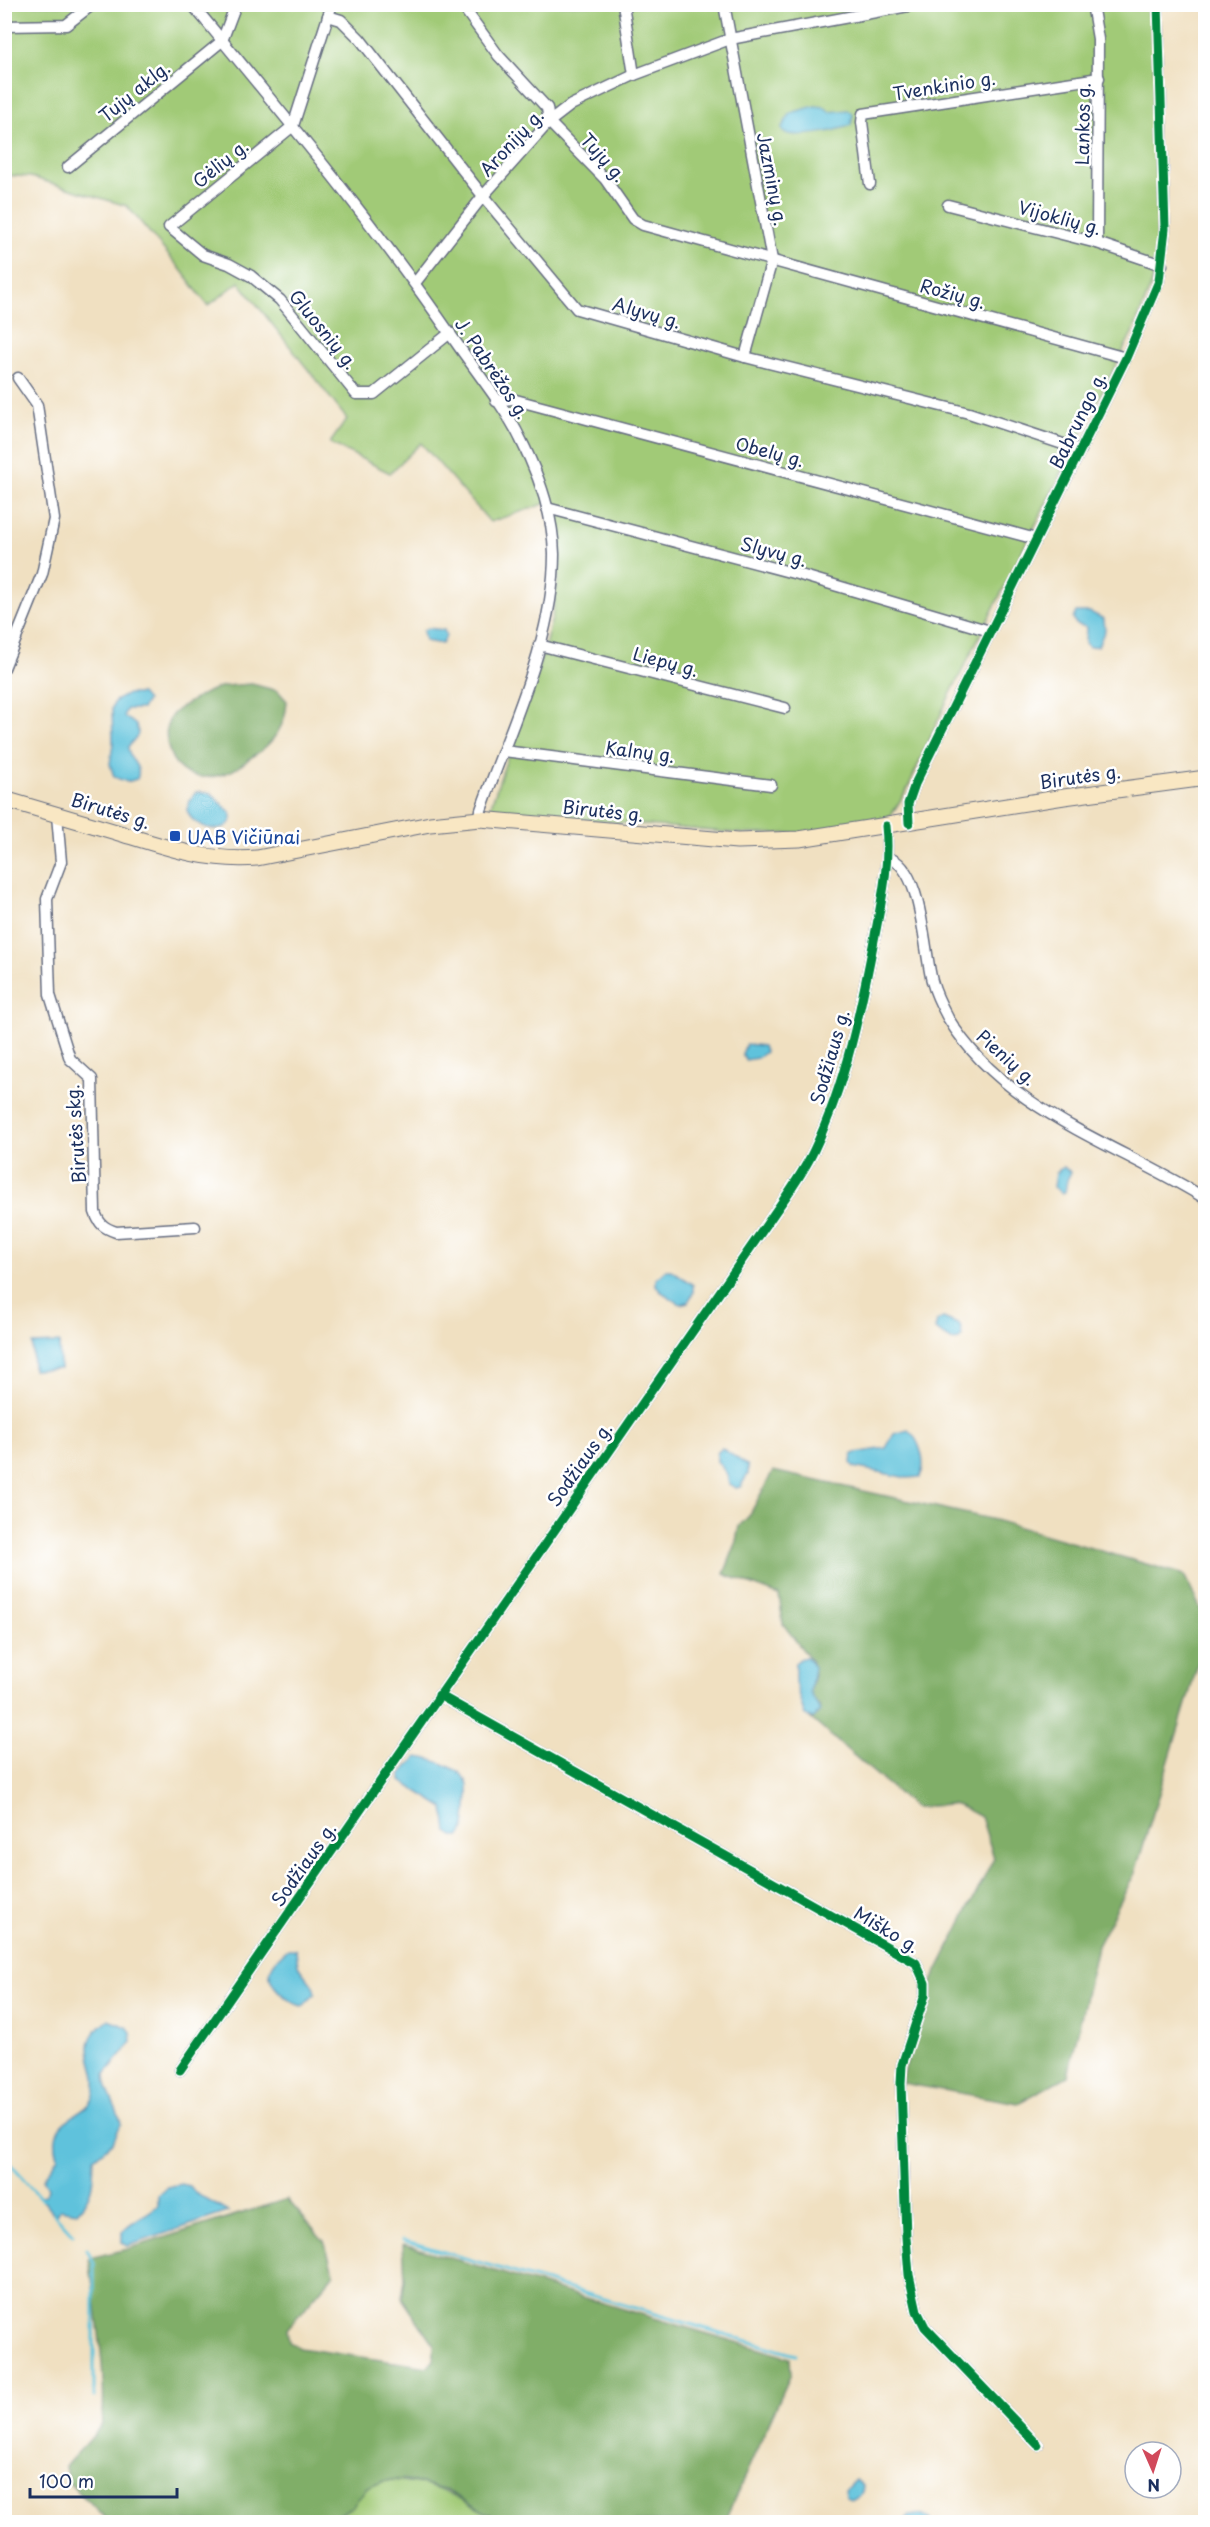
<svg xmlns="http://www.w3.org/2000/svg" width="1210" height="2527" font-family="'Playpen Sans',sans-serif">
  <rect width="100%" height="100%" fill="#fff"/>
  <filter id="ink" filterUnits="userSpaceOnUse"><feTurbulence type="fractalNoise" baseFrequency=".0167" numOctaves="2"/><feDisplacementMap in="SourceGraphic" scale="12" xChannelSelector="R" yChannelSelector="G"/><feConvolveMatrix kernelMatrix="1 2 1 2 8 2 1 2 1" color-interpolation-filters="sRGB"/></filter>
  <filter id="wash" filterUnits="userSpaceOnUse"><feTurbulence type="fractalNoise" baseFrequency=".008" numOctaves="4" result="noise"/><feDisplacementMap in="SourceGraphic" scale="24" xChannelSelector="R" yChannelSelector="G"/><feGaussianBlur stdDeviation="1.35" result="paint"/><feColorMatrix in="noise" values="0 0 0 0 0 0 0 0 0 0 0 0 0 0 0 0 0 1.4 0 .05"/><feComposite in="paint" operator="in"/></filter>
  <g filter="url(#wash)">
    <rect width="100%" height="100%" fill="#f0e0c1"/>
    <g fill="#a1ca77" stroke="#5e7c6a" stroke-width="1.5">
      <path d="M4,5H1153L1158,258L1152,283L1135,327L946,703L907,790L888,820L808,833L747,834L489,811L543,653L552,618L558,578V545L550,502L490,522L421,443L390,473L330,443L347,419L239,282L208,306L182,271L127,206L31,177L5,175Z"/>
      <path d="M384,2480C429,2479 465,2501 503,2522H326L353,2506L367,2487Z"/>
    </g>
    <g fill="#80ae68" stroke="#4e6e63" stroke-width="1.5">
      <path d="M252,684L278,691L287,701C286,726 273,744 252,757C245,762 237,769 229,772C200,783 175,777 168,746C165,735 166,723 172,715C177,708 211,689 220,687C230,685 241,685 252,684Z"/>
      <path d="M773,1471L995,1520L1184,1575L1205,1618V1641L1135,1873L1097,1946L1068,2076L1018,2103L901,2083L925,1995L994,1858L981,1817C971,1812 960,1804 949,1804C937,1804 927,1808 914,1807L810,1718H814L820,1707L812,1698L810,1692L814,1675L812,1662L783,1624L779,1595L724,1574L735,1546L739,1526L749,1516Z"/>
      <path d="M287,2199L324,2241L334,2274L287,2329L289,2342L300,2348L428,2367L434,2360V2345L402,2298L405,2279L403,2244L790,2358L791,2374L724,2522H503L447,2491L406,2480H384L367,2487L353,2506L326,2522H110L68,2482L65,2467C75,2454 90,2442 99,2428C112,2407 93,2288 89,2258L128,2249Z"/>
    </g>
    <g fill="#5ec2dc" stroke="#3c789d" stroke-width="1.5">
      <path d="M815,106L824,107L830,112L848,110L853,114L851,125C837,131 797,139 783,132L782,127L791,113Z"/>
      <path d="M1076,612H1090L1104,619L1105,630L1098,646L1089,647L1085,643L1086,627L1076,624L1073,619Z"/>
      <path d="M427,628L444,630L446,636L442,644L425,641L423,631Z"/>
      <path d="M128,694H141L147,701L142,709H127L125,712L124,716L136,725C142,738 133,738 128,747C128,761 143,765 137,779L127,782L114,777L110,764L113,743L112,708L115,701Z"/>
      <path d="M196,792L211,793L231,813L232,819C224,838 191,827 187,810L190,800Z"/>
      <path d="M746,1044L763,1046L765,1052L757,1058L746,1060L742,1054Z"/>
      <path d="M1063,1167L1071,1172L1067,1180L1065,1192L1062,1193L1054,1187L1056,1173Z"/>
      <path d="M666,1270H671L693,1285V1293L688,1302L680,1304L660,1291L656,1285V1279Z"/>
      <path d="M943,1318L960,1325L962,1336L959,1340L953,1341L935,1330L937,1321Z"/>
      <path d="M59,1343L60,1369L33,1370L32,1344Z"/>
      <path d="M908,1430C920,1440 927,1463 920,1477L907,1478L854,1467L851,1463L852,1455L856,1453L886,1448L894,1434Z"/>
      <path d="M722,1448L748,1466V1474L740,1487L736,1488L729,1484L727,1474L717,1461V1453Z"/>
      <path d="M801,1658H807L814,1667L810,1692L820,1711L814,1718L805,1716L795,1683V1663Z"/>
      <path d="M417,1757C432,1759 465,1768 468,1786C469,1793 467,1802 467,1809C466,1819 466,1829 460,1836H454L447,1831L444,1808L401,1781V1774Z"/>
      <path d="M288,1949H295C298,1956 296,1962 300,1969C305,1977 314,1983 315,1994L303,2006C292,2005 268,1986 270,1973C271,1963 281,1955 288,1949Z"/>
      <path d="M108,2020L127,2027L131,2032L132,2042L105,2074C105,2093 118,2106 121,2124L113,2142L94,2158C93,2181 94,2194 77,2212L60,2209L55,2215L40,2197L46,2194L48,2188L43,2179L58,2157C45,2113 88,2120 94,2095C102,2062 70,2046 108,2020Z"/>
      <path d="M181,2184L190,2186L195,2193L228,2212L128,2246L122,2243V2232C132,2219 147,2216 158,2205V2195L168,2187Z"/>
      <path d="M855,2480L863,2485C863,2493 860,2498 852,2501L846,2497L845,2490Z"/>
      <path d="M919,2515L930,2518L933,2522H904L910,2516Z"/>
    </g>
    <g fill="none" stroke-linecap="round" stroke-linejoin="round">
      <g stroke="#5ec2dc" stroke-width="3">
        <path d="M4,2157L42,2200"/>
        <path d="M54,2214L73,2235"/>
        <path d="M403,2240L796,2355"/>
        <path d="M87,2249L94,2263V2396"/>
      </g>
    </g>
  </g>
  <g filter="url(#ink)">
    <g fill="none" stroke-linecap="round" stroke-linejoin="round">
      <g stroke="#666d81" stroke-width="13">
        <g id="street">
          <path d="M192,4C283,114 374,223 455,341C475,370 505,407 520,438C538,473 553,514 554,554C554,640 509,730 481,810L480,819"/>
          <path d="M332,4L293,126L169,227L203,255L229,264L251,276L280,300L356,394H374L450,333"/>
          <path d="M461,4L498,55L547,108L549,122L605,179L633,219L643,225L1126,358"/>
          <path d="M623,4L634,75"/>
          <path d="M724,4L772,260L745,357"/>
          <path d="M1092,4L1098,39L1097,243"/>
          <path d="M328,16L341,20L360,39L483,196L577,309L745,357L969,413L1081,450"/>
          <path d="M4,26L66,25L93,4"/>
          <path d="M68,167L222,41L236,4"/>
          <path d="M870,184L862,122L863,114L1099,78"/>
          <path d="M948,205L1097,243L1162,265"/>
          <path d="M415,283L483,196L549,122L571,105L634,75L730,39L919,4"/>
          <path d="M496,401L512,399L1036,539"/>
          <path d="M547,508L797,574L990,631"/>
          <path d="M539,645L785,708"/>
          <path d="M4,668L42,574L54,519L37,405L18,378"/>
          <path d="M504,751L771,785"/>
          <path d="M57,815L61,862L47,899L50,995L70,1059L92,1079L95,1212C99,1224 104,1228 116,1232L195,1227"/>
          <path d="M909,823L908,804L915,784L1126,358L1159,281L1165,229L1158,4"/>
          <path d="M888,858C922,865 924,952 932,981C935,993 942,1007 948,1018C1004,1111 1118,1144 1206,1199"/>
          <path d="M439,1695L916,1963L925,1983V1995L902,2065L901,2083L906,2237L909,2275L917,2311L925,2327L1038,2445"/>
          <path d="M180,2070L767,1224C783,1200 802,1176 814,1150C846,1083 861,1008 875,935C882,899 890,863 886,826"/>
        </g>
      </g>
      <g stroke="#666d81" stroke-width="17">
        <path id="secondary" d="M4,799C42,810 79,821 116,832C165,847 205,862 257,858L430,824L480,819L737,841L799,839L1064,797L1206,778"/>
      </g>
      <use href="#street" stroke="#fff" stroke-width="10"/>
      <use href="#secondary" stroke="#f9e7c3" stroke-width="15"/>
      <g stroke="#fff" stroke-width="13">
        <g id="cycleway">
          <path d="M909,823L908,804L915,784L1126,358L1159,281L1165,229L1158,4"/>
          <path d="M439,1695L916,1963L925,1983V1995L902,2065L901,2083L906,2237L909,2275L917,2311L925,2327L1038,2445"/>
          <path d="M180,2070L767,1224C783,1200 802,1176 814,1150C846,1083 861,1008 875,935C882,899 890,863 886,826"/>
        </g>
      </g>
      <use href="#cycleway" stroke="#00873e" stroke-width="9"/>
    </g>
  </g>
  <rect fill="#1a4fb4" stroke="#fff" stroke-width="2" x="169" y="830" width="12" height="12" rx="3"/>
  <g text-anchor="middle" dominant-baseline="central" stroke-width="5" stroke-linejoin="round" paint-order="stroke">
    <g font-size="18" fill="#1b2f5e" stroke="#fff">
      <text transform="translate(944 85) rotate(-9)">Tvenkinio g.</text>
      <text transform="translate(134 91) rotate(-39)">Tujų aklg.</text>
      <text transform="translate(1082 124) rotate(-89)">Lankos g.</text>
      <text transform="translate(511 142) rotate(-47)">Aronijų g.</text>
      <text transform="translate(604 157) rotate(48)">Tujų g.</text>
      <text transform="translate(220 163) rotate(-39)">Gėlių g.</text>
      <text transform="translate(773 179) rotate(79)">Jazminų g.</text>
      <text transform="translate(1060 217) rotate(15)">Vijoklių g.</text>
      <text transform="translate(953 293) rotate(15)">Rožių g.</text>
      <text transform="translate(647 312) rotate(16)">Alyvų g.</text>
      <text transform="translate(324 329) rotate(51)">Gluosnių g.</text>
      <text transform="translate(493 368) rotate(56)">J. Pabrėžos g.</text>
      <text transform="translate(1077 420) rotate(-64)">Babrungo g.</text>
      <text transform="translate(770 451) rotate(15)">Obelų g.</text>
      <text transform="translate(774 551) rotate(15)">Slyvų g.</text>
      <text transform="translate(666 661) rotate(15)">Liepų g.</text>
      <text transform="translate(640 751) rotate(7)">Kalnų g.</text>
      <text transform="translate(1080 776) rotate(-8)">Birutės g.</text>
      <text transform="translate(111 810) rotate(17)">Birutės g.</text>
      <text transform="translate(603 810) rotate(6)">Birutės g.</text>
      <text transform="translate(829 1057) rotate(-74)">Sodžiaus g.</text>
      <text transform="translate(1007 1057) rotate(42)">Pienių g.</text>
      <text transform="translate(75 1134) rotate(-94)">Birutės skg.</text>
      <text transform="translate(579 1464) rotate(-55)">Sodžiaus g.</text>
      <text transform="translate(303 1864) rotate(-55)">Sodžiaus g.</text>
      <text transform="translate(887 1929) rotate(31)">Miško g.</text>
    </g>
    <g font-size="18" fill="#164399" stroke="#fff" text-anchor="start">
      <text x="187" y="836">UAB Vičiūnai</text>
    </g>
  </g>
  <rect width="1210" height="2527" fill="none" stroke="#fff" stroke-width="24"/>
  <g transform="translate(1153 2470) rotate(177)"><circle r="28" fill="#ffffff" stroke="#a4acbf" stroke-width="1.5"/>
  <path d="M0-4.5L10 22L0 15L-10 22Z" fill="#d1495b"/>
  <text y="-9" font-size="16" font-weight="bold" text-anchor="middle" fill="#1b2f5e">N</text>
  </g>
  <path d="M30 2488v9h147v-9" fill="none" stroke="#1b2f5e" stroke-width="3"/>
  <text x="39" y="2488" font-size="18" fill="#1b2f5e" stroke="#ffffff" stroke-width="4.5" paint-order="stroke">100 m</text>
</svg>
